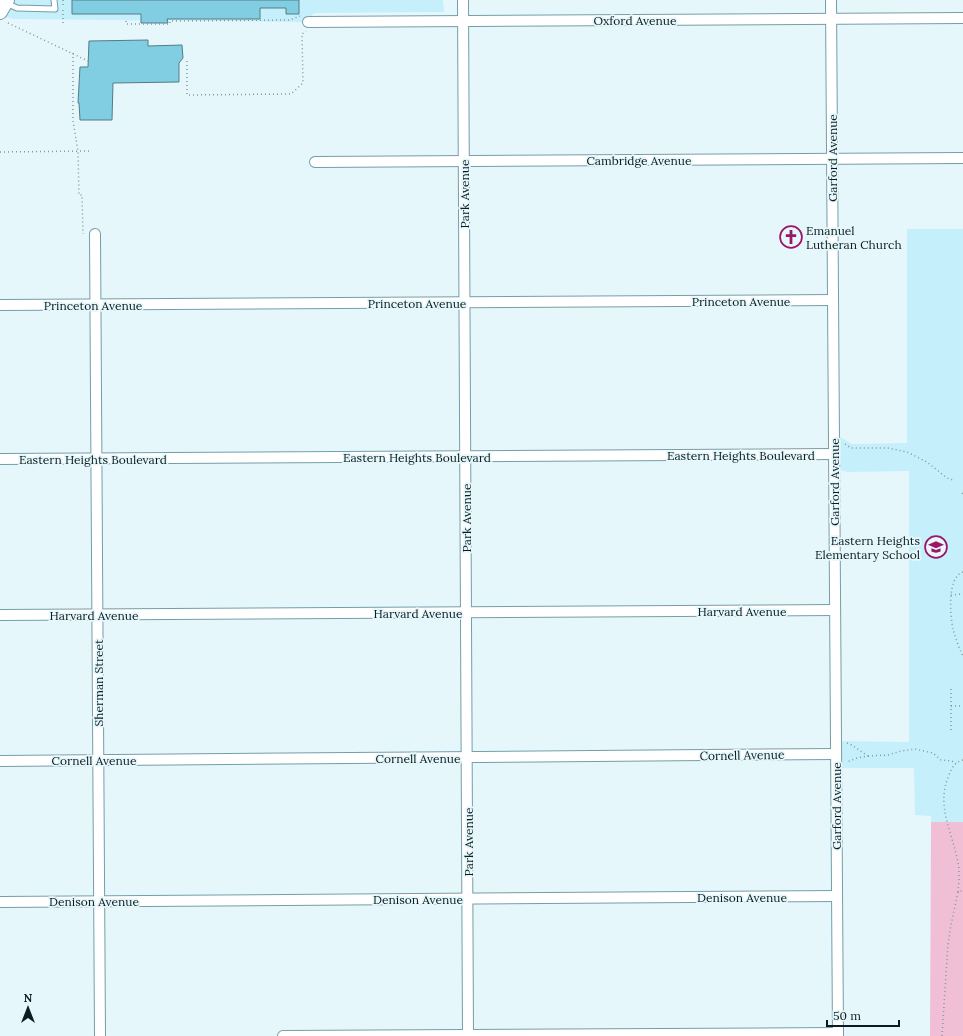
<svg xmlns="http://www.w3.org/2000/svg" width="963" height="1036" font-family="Lora,serif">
  <rect width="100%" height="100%" fill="#e6f7fc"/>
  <g fill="#c5effb">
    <path d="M0,0H443L444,12L314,13L306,22L14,19L0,16Z"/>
    <path d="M907,229H963V822H931V816L915,815L914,768H840L841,741L909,742V471L848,472L839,470L840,437L852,444L907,443Z"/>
  </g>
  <path fill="#f1bfd5" d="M931,822H963V1036H930Z"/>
  <g fill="#81cde2" stroke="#547c87">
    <path d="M72,0H299V14H286V8H260V19H167L168,23H141V14H72Z"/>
    <path d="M148,40V46L182,45L183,58L179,63V82L113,83L112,120H80L79,103H78L80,67H88L89,41Z"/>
  </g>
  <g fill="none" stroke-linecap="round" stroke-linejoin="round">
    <g stroke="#759daa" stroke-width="7">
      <path id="lane" d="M6,3L17,8L55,9L54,0"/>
    </g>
    <g stroke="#759daa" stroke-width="12">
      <g id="street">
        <path d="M463,0L468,1036"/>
        <path d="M831,0L838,1036"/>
        <path d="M308,22L963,18"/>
        <path d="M315,162L963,158"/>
        <path d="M95,234L100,1036"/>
        <path d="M0,305L833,300"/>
        <path d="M0,459L834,454"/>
        <path d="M0,615L835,610"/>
        <path d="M0,761L836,754"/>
        <path d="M0,902L837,896"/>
        <path d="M283,1036L838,1033"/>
      </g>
    </g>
    <g stroke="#759daa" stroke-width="16">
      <path id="secondary" d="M0,12L7,0"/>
    </g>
    <g stroke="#86979c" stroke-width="1.5" stroke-dasharray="1 3" stroke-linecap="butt">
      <path d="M63,0V6"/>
      <path d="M63,10V23"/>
      <path d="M126,21V24H170V21L290,20L300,16"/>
      <path d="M8,23L88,61"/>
      <path d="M73,53V121L78,151L79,195H82L83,234"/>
      <path d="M187,61V95L291,94L303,83L302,34L306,31"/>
      <path d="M0,152L91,151"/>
      <path d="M845,444L851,448H888L907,452L927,462L947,478L953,480V482"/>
      <path d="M962,493L963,494"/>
      <path d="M963,572C947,577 950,615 953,629C955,637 958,645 961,652L963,656"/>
      <path d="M951,595L963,594"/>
      <path d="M951,689V732"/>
      <path d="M951,706H961"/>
      <path d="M847,743L850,744L868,756L857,758L847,762"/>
      <path d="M868,756L888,755L901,751L915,749L933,753L941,760L952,761L956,763"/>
      <path d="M958,892C959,881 960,869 957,858C951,829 936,805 949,775C952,767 955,762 963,760"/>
      <path d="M942,1036L948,944L951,925L958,892L963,890"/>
    </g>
    <use href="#lane" stroke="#fff" stroke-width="5"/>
    <use href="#street" stroke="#fff" stroke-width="10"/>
    <use href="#secondary" stroke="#fff" stroke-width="14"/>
  </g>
  <defs>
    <g id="church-ring" transform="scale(1.15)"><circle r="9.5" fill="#e6f7fc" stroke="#9c1667" stroke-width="1.5"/><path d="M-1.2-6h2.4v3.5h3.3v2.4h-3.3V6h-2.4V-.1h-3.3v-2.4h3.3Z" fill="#9c1667"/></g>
    <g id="school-ring" transform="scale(1.15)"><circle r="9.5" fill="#e6f7fc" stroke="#9c1667" stroke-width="1.5"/><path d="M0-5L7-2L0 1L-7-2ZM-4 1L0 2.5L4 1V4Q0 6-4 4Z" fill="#9c1667"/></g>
  </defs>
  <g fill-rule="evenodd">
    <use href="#church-ring" x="791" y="237"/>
    <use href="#school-ring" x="936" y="547"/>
  </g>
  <g text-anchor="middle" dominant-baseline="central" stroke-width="3.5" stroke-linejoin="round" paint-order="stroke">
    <g font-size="12" fill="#0b1c20" stroke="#e6f7fc">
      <text x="635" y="20">Oxford Avenue</text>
      <text transform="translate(832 158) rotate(-90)">Garford Avenue</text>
      <text x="639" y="160">Cambridge Avenue</text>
      <text transform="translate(464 194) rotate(-90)">Park Avenue</text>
      <text x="741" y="301">Princeton Avenue</text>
      <text x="417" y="303">Princeton Avenue</text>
      <text x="93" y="305">Princeton Avenue</text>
      <text x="741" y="455">Eastern Heights Boulevard</text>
      <text x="417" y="457">Eastern Heights Boulevard</text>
      <text x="93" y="459">Eastern Heights Boulevard</text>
      <text transform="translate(834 482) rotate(-90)">Garford Avenue</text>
      <text transform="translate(466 518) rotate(-90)">Park Avenue</text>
      <text x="742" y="611">Harvard Avenue</text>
      <text x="418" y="613">Harvard Avenue</text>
      <text x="94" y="615">Harvard Avenue</text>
      <text transform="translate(98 683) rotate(-90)">Sherman Street</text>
      <text transform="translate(742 755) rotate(-1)">Cornell Avenue</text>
      <text x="418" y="758">Cornell Avenue</text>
      <text x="94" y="760">Cornell Avenue</text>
      <text transform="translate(836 806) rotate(-90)">Garford Avenue</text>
      <text transform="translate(468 842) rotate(-90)">Park Avenue</text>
      <text x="742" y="897">Denison Avenue</text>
      <text x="418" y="899">Denison Avenue</text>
      <text x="94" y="901">Denison Avenue</text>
    </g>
    <g font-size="12" fill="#0b1c20" stroke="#e6f7fc" text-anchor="start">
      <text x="806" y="230">Emanuel<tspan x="806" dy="14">Lutheran Church</tspan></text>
      <text x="920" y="540" text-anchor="end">Eastern Heights<tspan x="920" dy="14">Elementary School</tspan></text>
    </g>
  </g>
  <g transform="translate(28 1008)" stroke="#e6f7fc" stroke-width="3" paint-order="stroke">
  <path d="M0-3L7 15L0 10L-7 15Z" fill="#0b1c20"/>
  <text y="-6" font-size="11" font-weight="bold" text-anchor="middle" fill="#0b1c20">N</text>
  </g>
  <path d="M827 1020v6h72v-6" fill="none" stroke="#0b1c20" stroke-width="2"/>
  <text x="833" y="1020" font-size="12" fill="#0b1c20" stroke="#e6f7fc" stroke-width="3" paint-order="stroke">50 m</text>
</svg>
